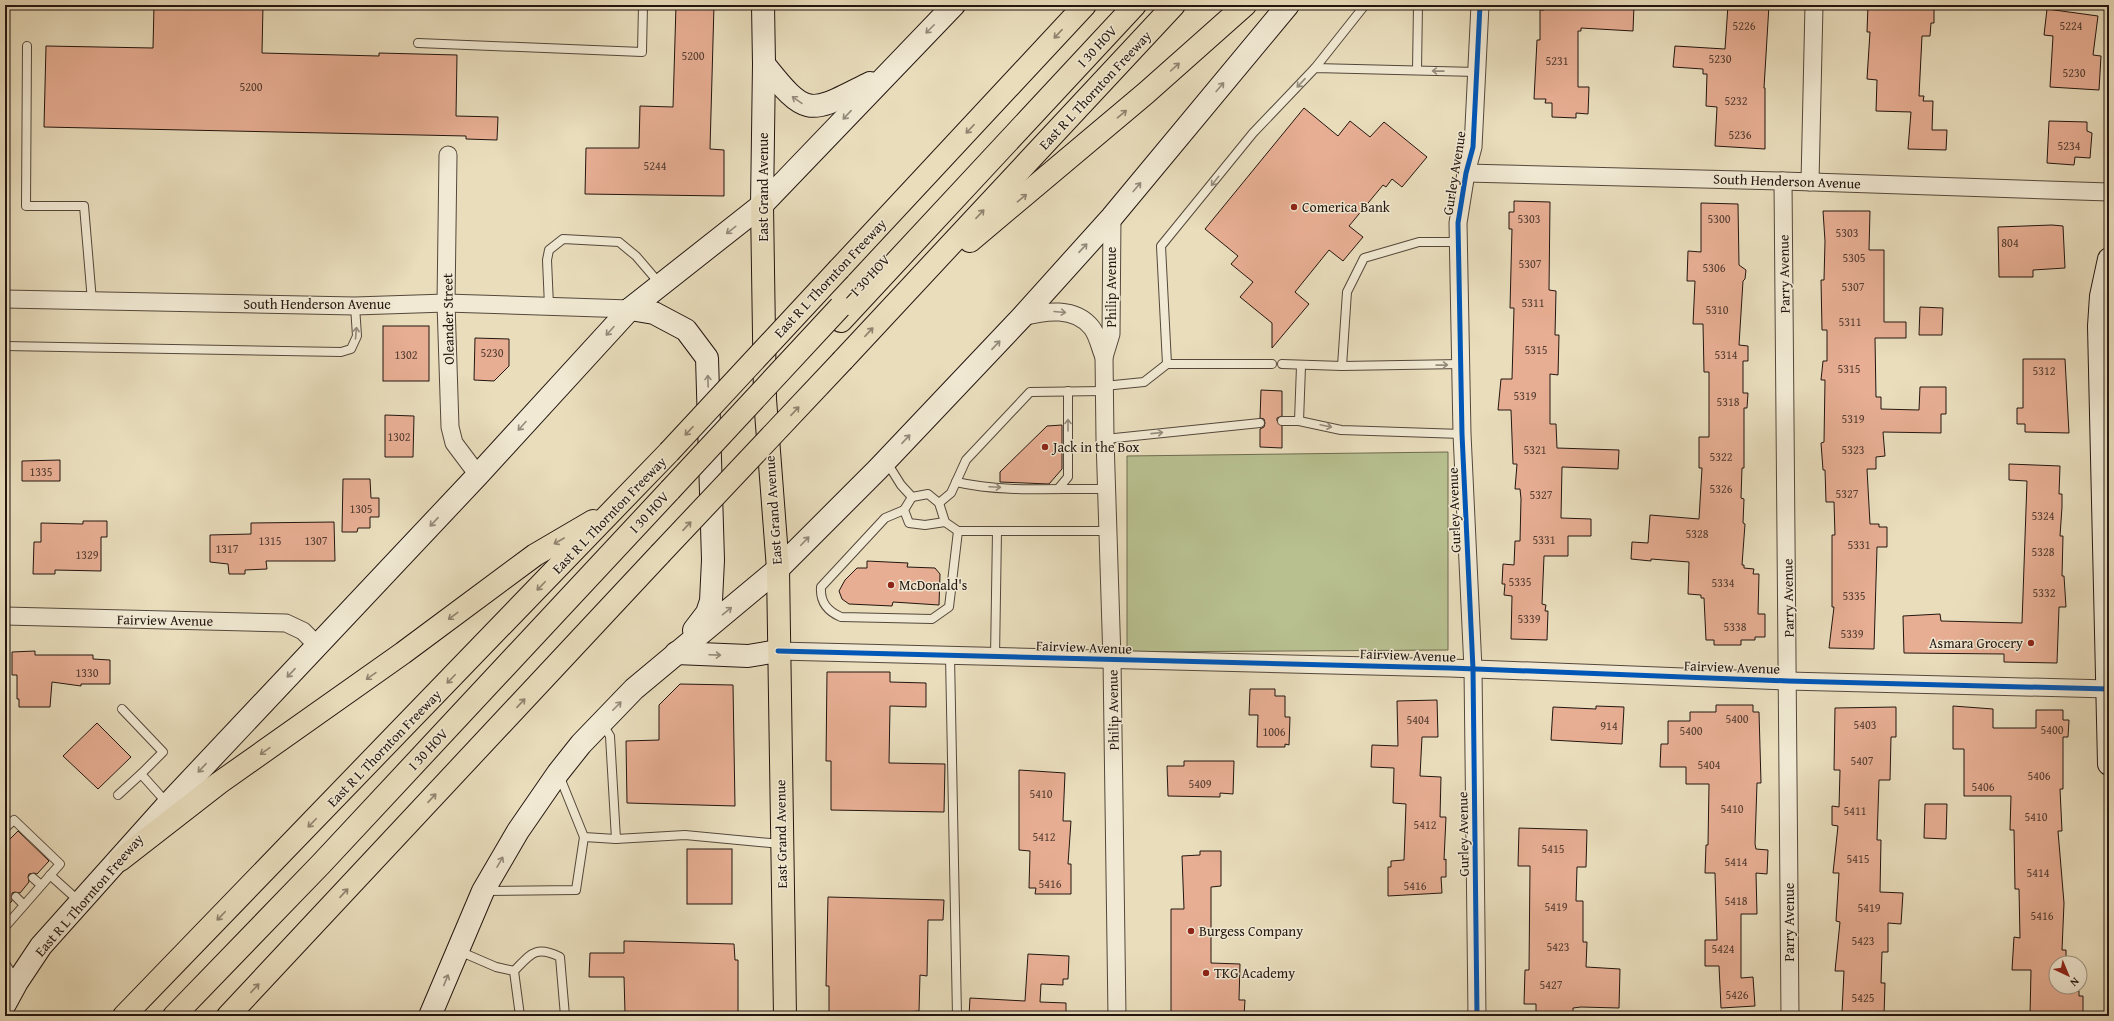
<svg xmlns="http://www.w3.org/2000/svg" width="2114" height="1021" font-family="'Gentium Book Plus',serif">
  <rect width="100%" height="100%" fill="#e9ddbc"/>
  <filter id="stains"><feTurbulence type="fractalNoise" baseFrequency=".005" numOctaves="4"/><feColorMatrix values="0 0 0 0 .2 0 0 0 0 .09 0 0 0 0 .02 0 0 0 .5 -.17"/></filter>
  <radialGradient id="worn" r=".72"><stop offset=".6" stop-color="#630" stop-opacity="0"/><stop offset="1" stop-color="#630" stop-opacity=".3"/></radialGradient>
  <path fill="#b8c090" stroke="#6e6b50" d="M1448,452V650L1127,652V456Z"/>
  <g fill="#e7ae93" stroke="#231610">
    <path d="M154,5H263L262,53L379,56V53L457,55L456,116L498,117L497,140L466,139V136L44,127L46,46L153,48Z"/>
    <path d="M676,5H714L710,149L724,150V196L585,194L586,148H639L640,106L673,107Z"/>
    <path d="M1544,5H1634L1633,31L1581,28V31H1578V87H1589L1588,114L1576,113V118L1552,117V103H1545L1546,99H1534L1537,40H1540V10H1544Z"/>
    <path d="M1728,5H1769L1764,88H1765V149L1715,146L1717,107L1706,106L1707,74H1703V69L1673,67L1675,46L1725,49Z"/>
    <path d="M1868,5L1934,6V23H1931L1930,36H1922L1919,96H1924L1923,101H1933L1932,130H1947L1946,150L1908,149L1911,112L1876,111L1877,80L1867,79L1870,32H1867Z"/>
    <path d="M2047,9L2098,16L2093,55L2101,56L2099,90L2050,87L2053,36L2044,35Z"/>
    <path d="M1304,108L1338,136L1350,121L1370,137L1384,122L1427,157L1402,187L1392,179L1386,187L1383,185L1349,226L1363,237L1343,261L1329,250L1295,292L1309,304L1272,348V323L1240,297L1253,282L1231,264L1238,256L1205,229Z"/>
    <path d="M2049,121L2087,122V131L2092,133L2090,158L2075,157L2074,165L2047,163Z"/>
    <path d="M1514,201L1550,202L1549,290L1556,291L1555,335H1559L1558,375L1550,374V424H1556L1557,448L1619,450L1618,469L1562,467L1561,518L1591,519V536H1568V556H1544L1542,604L1546,605L1545,611H1548L1547,640L1511,639L1512,596L1504,595L1505,584H1502L1503,564L1514,565L1515,541H1520L1521,499L1520,489H1515L1517,464H1513L1511,410H1498L1501,379H1512L1514,308H1510L1512,229H1509V212H1514Z"/>
    <path d="M1701,203L1738,204L1739,265L1746,270L1745,279L1743,281L1739,345L1748,346V361H1743V393H1748L1747,408H1744V468H1742L1741,498L1744,499L1743,523L1745,524L1742,565H1744V568L1754,569L1753,574H1759L1758,614H1765V637H1755V640H1741V645H1714V640H1706L1704,598H1701V595L1688,594L1689,562L1651,559V561L1631,559L1632,542L1648,543L1650,515L1699,519L1702,468H1699V437H1709V372H1704L1703,324H1693L1695,281H1687L1688,251L1701,252Z"/>
    <path d="M1823,211H1870L1869,250H1884V322H1906V338H1875L1876,397H1881V409L1919,410L1920,387H1946V414H1941V433L1883,432L1885,456L1876,457V469H1867L1870,524H1879V527H1887V547H1877L1874,649L1829,648L1834,607H1832V535H1835L1834,502H1826L1825,470H1823L1821,443L1824,442L1825,380H1821L1823,361H1827V330H1822L1821,280H1824L1825,241Z"/>
    <path d="M2052,225L2063,226L2065,268L2033,270V277H1999L1998,227Z"/>
    <path d="M1920,307L1943,308L1942,335H1919Z"/>
    <rect x="383" y="326" width="46" height="55"/>
    <path d="M475,338L509,339V366L494,381L474,380Z"/>
    <path d="M2023,359H2065L2069,433L2025,432V424H2017V408H2023Z"/>
    <path d="M1261,390L1282,391V416L1277,418V421L1282,426V448L1260,447V429L1264,427L1265,423L1264,419L1260,418Z"/>
    <path d="M385,415L414,416L413,457H385Z"/>
    <path d="M1062,425V469L1049,484L1000,482V472L1047,426Z"/>
    <path d="M60,460V481H22V461Z"/>
    <path d="M2009,464L2060,466L2059,494H2062V507L2060,536H2063L2062,576H2064L2066,607H2059L2057,663L2004,662V654L1904,653L1903,616L1940,614L1941,621L2022,623L2027,481L2009,480Z"/>
    <path d="M343,479H370L371,498H379V517H370V528H358L357,532H342Z"/>
    <path d="M83,521H107V537H101V571L55,570V574H33L34,542H41V523L83,524Z"/>
    <path d="M334,522L335,561H266L267,569L245,570V574H229L228,564L210,562V535L251,534V523Z"/>
    <path d="M867,561L908,563L907,567L935,568L940,574L939,605L893,602L892,606L849,604L842,599L839,591L845,580L857,568H867Z"/>
    <path d="M35,651V655H93V659L110,660V684H81V686L52,682L50,707H19V699H17V675H12V652Z"/>
    <path d="M827,672H890V682L926,683V707L890,706L889,763L945,764L944,812L831,810V761H826Z"/>
    <path d="M680,684L733,685L735,806L627,803L626,741L659,740V705Z"/>
    <path d="M1250,689H1275V696H1285V717H1290L1289,745L1285,744V747H1257L1258,715H1249Z"/>
    <path d="M1437,700L1438,737H1422L1420,776L1441,777L1440,817H1446L1444,860L1446,859V877H1441L1442,893L1388,896V867H1391V861L1404,860L1406,804L1393,803L1394,768L1371,767L1372,745L1398,746L1397,701Z"/>
    <path d="M1716,705H1753V712H1759L1761,783H1757L1755,844L1756,849L1768,850L1767,874L1756,873L1757,914H1741V978L1753,977L1755,1006L1721,1008L1719,966H1705V940H1717L1715,873H1705L1706,845H1708L1709,784H1686V767H1660L1661,744H1668V721H1690V712H1716Z"/>
    <path d="M1596,706L1624,707L1622,744L1551,740L1553,707L1596,709Z"/>
    <path d="M1953,706L1993,709V728H2036V710H2063V720H2069L2068,737H2063V789H2060L2062,831H2058L2064,903L2062,950H2066V963H2056V987H2066V992L2079,991V996H2083V1016H2030L2031,970H2012L2014,937L2020,938L2019,889H2015L2014,830H2010L2011,796H1964V749H1953Z"/>
    <path d="M1896,707V737H1891L1890,780H1879L1877,840H1881L1880,892L1903,893L1901,924L1888,923V952H1882L1881,983H1885L1884,1016L1842,1013L1844,971H1835L1840,922L1836,921L1839,873H1833L1838,826L1832,825V806L1839,807L1840,770H1834L1835,708Z"/>
    <path d="M97,723L131,757L98,789L63,756Z"/>
    <path d="M1184,761H1234L1233,794L1220,793V797L1168,796L1167,766H1184Z"/>
    <path d="M1019,770L1065,773L1063,821H1071L1068,864H1071V894H1035L1036,888H1029L1030,851L1019,850Z"/>
    <path d="M1925,804H1947L1946,839L1924,838Z"/>
    <path d="M1519,828L1587,830L1586,867H1577L1576,901H1583V942H1587L1586,967L1620,969L1619,1008L1581,1007L1573,1008V1014H1536V1004H1524L1525,970H1529L1530,866H1518Z"/>
    <path d="M18,831L49,861L37,874L34,873L29,874L28,877L29,882L20,893L15,892L12,893V901L5,908V844Z"/>
    <rect x="687" y="849" width="45" height="55"/>
    <path d="M1200,851H1221V886L1211,887V963L1240,964L1239,1000H1245L1244,1016H1171V909H1184L1182,856L1200,855Z"/>
    <path d="M828,897L944,900L943,920H928L927,976L920,975L919,1011L906,1012V1016H829V986H826Z"/>
    <path d="M624,941L734,944L735,960H738V1016H645V1013H625L624,977H589L590,953H624Z"/>
    <path d="M1028,954L1069,956L1068,979H1063V985L1041,984L1040,1002L1066,1003V1016H969L970,998L1025,1001Z"/>
  </g>
  <g fill="none" stroke-linecap="round" stroke-linejoin="round">
    <g stroke="#54483b" stroke-width="10">
      <g id="lane">
        <path d="M418,43L642,52L643,5"/>
        <path d="M27,46L26,206H84L92,301"/>
        <path d="M1315,68L1365,5"/>
        <path d="M1417,70L1418,5"/>
        <path d="M549,306L547,260L549,250L563,239L619,242L636,256L660,284"/>
        <path d="M5,346L341,352L351,349L357,336L355,306"/>
        <path d="M1167,364L1161,246L1253,133L1315,68L1477,72"/>
        <path d="M1282,364L1342,366L1461,364"/>
        <path d="M1342,366L1347,292L1364,258L1419,242H1459"/>
        <path d="M1104,386L1144,382L1167,364H1272"/>
        <path d="M1282,421H1299L1341,430L1462,434"/>
        <path d="M1299,421L1301,366"/>
        <path d="M1105,439L1260,423"/>
        <path d="M886,461L901,485L912,497L928,494L939,503L945,522L958,531H1107"/>
        <path d="M956,482C1005,493 1056,488 1107,489"/>
        <path d="M1058,489L1068,477V391"/>
        <path d="M912,497L904,510L909,523L925,525L945,522"/>
        <path d="M939,503L951,493L966,460L1030,392L1104,391"/>
        <path d="M904,510L885,518L821,587C820,602 827,611 841,617L932,619L949,607L958,531"/>
        <path d="M950,656L957,1016"/>
        <path d="M995,657L997,531"/>
        <path d="M122,709L163,752L141,774L167,803"/>
        <path d="M602,723L610,736L616,839L685,835L781,844"/>
        <path d="M559,775L584,837L616,839"/>
        <path d="M118,795L141,774"/>
        <path d="M5,828L14,820L60,864L5,927"/>
        <path d="M50,875L80,902"/>
        <path d="M33,878L41,885"/>
        <path d="M486,891L576,890L584,837"/>
        <path d="M16,897L24,905"/>
        <path d="M459,951L496,967L514,971"/>
        <path d="M5,963L16,981"/>
        <path d="M514,971C531,954 535,945 560,957L565,1016"/>
        <path d="M514,971L520,1016"/>
      </g>
    </g>
    <g stroke="#54483b" stroke-width="19">
      <g id="street">
        <path d="M448,155L446,303L450,427L454,443L478,475"/>
        <path d="M1466,173L1783,181L2109,192"/>
        <path d="M1783,181L1790,1016"/>
        <path d="M1810,182L1814,5"/>
        <path d="M5,299L355,306L446,303L630,309"/>
        <path d="M1022,317C1045,311 1075,306 1092,328C1098,336 1100,348 1104,357L1111,334L1112,217"/>
        <path d="M1104,357L1105,439L1112,660L1117,1016"/>
        <path d="M5,616L286,623L303,631L317,645"/>
        <path d="M778,651L1450,668L1788,681L2109,689"/>
        <path d="M1477,1016L1473,669L1462,434L1458,223L1466,173L1473,147L1480,5"/>
      </g>
    </g>
    <g stroke="#231610" stroke-width="24">
      <g id="secondary">
        <path d="M764,64C808,120 810,113 870,83"/>
        <path d="M762,205L764,64L763,5"/>
        <path d="M2109,259L2101,296L2099,326L2109,764"/>
        <path d="M630,309L654,313L686,330L707,358L713,560L711,601L707,613L694,630"/>
        <path d="M676,653L748,656L778,651"/>
        <path d="M5,1004L17,982L41,946L168,804L478,475L630,309L762,205L954,5"/>
        <path d="M430,1016L483,891L518,831L558,773L581,744L634,689L778,569L878,469L1022,317L1112,217L1288,5"/>
      </g>
    </g>
    <g stroke="#231610" stroke-width="24">
      <path id="primary" d="M762,205L765,399L778,569L785,1016"/>
    </g>
    <g stroke="#231610" stroke-width="24">
      <g id="highway">
        <path d="M970,241L1146,93L1245,5"/>
        <path d="M839,269L1085,5"/>
        <path d="M841,321L1135,5"/>
        <path d="M843,360L1174,5"/>
        <path d="M120,860L219,783L403,653L535,555L593,521"/>
        <path d="M124,1016L669,452"/>
        <path d="M174,1016L321,864L670,490"/>
        <path d="M228,1016L660,554"/>
      </g>
    </g>
    <use href="#lane" stroke="#f1e9d3" stroke-width="8"/>
    <use href="#street" stroke="#f1e9d3" stroke-width="17"/>
    <use href="#secondary" stroke="#f1e9d3" stroke-width="22"/>
    <use href="#primary" stroke="#e9ddbc" stroke-width="22"/>
    <use href="#highway" stroke="#e9ddbc" stroke-width="22"/>
    <g stroke="#231610" stroke-width="24" stroke-linecap="butt">
      <g id="highway-bridge">
        <path d="M669,452L839,269"/>
        <path d="M670,490L840,307"/>
        <path d="M660,554L843,360"/>
      </g>
    </g>
    <use href="#highway-bridge" stroke="#e9ddbc" stroke-width="22"/>
    <g stroke="#f1e9d3" stroke-width="8">
      <g id="cycleway">
        <path d="M778,651L1450,668L1788,681L2109,689"/>
        <path d="M1477,1016L1473,669L1462,434L1458,223L1466,173L1473,147L1480,5"/>
      </g>
    </g>
    <use href="#cycleway" stroke="#0057b8" stroke-width="5"/>
  </g>
  <defs><path id="oneway-shaft" d="M-6 0H5M1.5-3L5.5 0L1.5 3" fill="none" stroke-width="1.6" stroke-linecap="round" stroke-linejoin="round"/></defs>
  <g stroke="#948a7b">
    <use href="#oneway-shaft" transform="translate(930 29) rotate(135)"/>
    <use href="#oneway-shaft" transform="translate(1438 71) rotate(-179)"/>
    <use href="#oneway-shaft" transform="translate(1301 83) rotate(133)"/>
    <use href="#oneway-shaft" transform="translate(1220 87) rotate(-50)"/>
    <use href="#oneway-shaft" transform="translate(797 100) rotate(-145)"/>
    <use href="#oneway-shaft" transform="translate(847 115) rotate(133)"/>
    <use href="#oneway-shaft" transform="translate(1215 181) rotate(129)"/>
    <use href="#oneway-shaft" transform="translate(1137 187) rotate(-50)"/>
    <use href="#oneway-shaft" transform="translate(731 230) rotate(142)"/>
    <use href="#oneway-shaft" transform="translate(1083 248) rotate(-47)"/>
    <use href="#oneway-shaft" transform="translate(1060 312) rotate(5)"/>
    <use href="#oneway-shaft" transform="translate(610 331) rotate(132)"/>
    <use href="#oneway-shaft" transform="translate(356 333) rotate(-85)"/>
    <use href="#oneway-shaft" transform="translate(996 345) rotate(-47)"/>
    <use href="#oneway-shaft" transform="translate(1442 365) rotate(-1)"/>
    <use href="#oneway-shaft" transform="translate(708 381) rotate(-92)"/>
    <use href="#oneway-shaft" transform="translate(1068 425) rotate(-90)"/>
    <use href="#oneway-shaft" transform="translate(522 426) rotate(132)"/>
    <use href="#oneway-shaft" transform="translate(1326 426) rotate(12)"/>
    <use href="#oneway-shaft" transform="translate(1157 433) rotate(-6)"/>
    <use href="#oneway-shaft" transform="translate(906 439) rotate(-47)"/>
    <use href="#oneway-shaft" transform="translate(995 487) rotate(3)"/>
    <use href="#oneway-shaft" transform="translate(434 522) rotate(133)"/>
    <use href="#oneway-shaft" transform="translate(805 541) rotate(-46)"/>
    <use href="#oneway-shaft" transform="translate(727 611) rotate(-39)"/>
    <use href="#oneway-shaft" transform="translate(715 655) rotate(2)"/>
    <use href="#oneway-shaft" transform="translate(291 673) rotate(133)"/>
    <use href="#oneway-shaft" transform="translate(617 706) rotate(-45)"/>
    <use href="#oneway-shaft" transform="translate(202 768) rotate(133)"/>
    <use href="#oneway-shaft" transform="translate(500 862) rotate(-60)"/>
    <use href="#oneway-shaft" transform="translate(446 980) rotate(-68)"/>
  </g>
  <g stroke="#90836f">
    <use href="#oneway-shaft" transform="translate(1058 34) rotate(133)"/>
    <use href="#oneway-shaft" transform="translate(1175 67) rotate(-42)"/>
    <use href="#oneway-shaft" transform="translate(1122 114) rotate(-40)"/>
    <use href="#oneway-shaft" transform="translate(970 129) rotate(133)"/>
    <use href="#oneway-shaft" transform="translate(1022 198) rotate(-40)"/>
    <use href="#oneway-shaft" transform="translate(980 214) rotate(-47)"/>
    <use href="#oneway-shaft" transform="translate(869 332) rotate(-47)"/>
    <use href="#oneway-shaft" transform="translate(795 411) rotate(-47)"/>
    <use href="#oneway-shaft" transform="translate(689 431) rotate(133)"/>
    <use href="#oneway-shaft" transform="translate(687 526) rotate(-47)"/>
    <use href="#oneway-shaft" transform="translate(559 541) rotate(150)"/>
    <use href="#oneway-shaft" transform="translate(541 586) rotate(134)"/>
    <use href="#oneway-shaft" transform="translate(453 616) rotate(143)"/>
    <use href="#oneway-shaft" transform="translate(371 676) rotate(145)"/>
    <use href="#oneway-shaft" transform="translate(451 679) rotate(134)"/>
    <use href="#oneway-shaft" transform="translate(521 703) rotate(-47)"/>
    <use href="#oneway-shaft" transform="translate(265 751) rotate(145)"/>
    <use href="#oneway-shaft" transform="translate(432 798) rotate(-47)"/>
    <use href="#oneway-shaft" transform="translate(312 823) rotate(134)"/>
    <use href="#oneway-shaft" transform="translate(344 893) rotate(-47)"/>
    <use href="#oneway-shaft" transform="translate(221 916) rotate(134)"/>
    <use href="#oneway-shaft" transform="translate(255 988) rotate(-47)"/>
  </g>
  <g fill="#8f2418" stroke="#f1e9d3" stroke-width="1.5">
    <circle cx="1294" cy="207" r="4"/>
    <circle cx="1045" cy="447" r="4"/>
    <circle cx="891" cy="585" r="4"/>
    <circle cx="2031" cy="643" r="4"/>
    <circle cx="1191" cy="931" r="4"/>
    <circle cx="1206" cy="973" r="4"/>
  </g>
  <g text-anchor="middle" dominant-baseline="central" stroke-width="3" stroke-linejoin="round" paint-order="stroke">
    <g font-size="12" fill="#543c31">
      <text x="1744" y="25">5226</text>
      <text x="2071" y="25">5224</text>
      <text x="693" y="55">5200</text>
      <text x="1720" y="58">5230</text>
      <text x="1557" y="60">5231</text>
      <text x="2074" y="72">5230</text>
      <text x="251" y="86">5200</text>
      <text x="1736" y="100">5232</text>
      <text x="1740" y="134">5236</text>
      <text x="2069" y="145">5234</text>
      <text x="655" y="165">5244</text>
      <text x="1529" y="218">5303</text>
      <text x="1719" y="218">5300</text>
      <text x="1847" y="232">5303</text>
      <text x="2010" y="242">804</text>
      <text x="1854" y="257">5305</text>
      <text x="1530" y="263">5307</text>
      <text x="1714" y="267">5306</text>
      <text x="1853" y="286">5307</text>
      <text x="1533" y="302">5311</text>
      <text x="1717" y="309">5310</text>
      <text x="1850" y="321">5311</text>
      <text x="1536" y="349">5315</text>
      <text x="492" y="352">5230</text>
      <text x="406" y="354">1302</text>
      <text x="1726" y="354">5314</text>
      <text x="1849" y="368">5315</text>
      <text x="2044" y="370">5312</text>
      <text x="1525" y="395">5319</text>
      <text x="1728" y="401">5318</text>
      <text x="1853" y="418">5319</text>
      <text x="399" y="436">1302</text>
      <text x="1535" y="449">5321</text>
      <text x="1853" y="449">5323</text>
      <text x="1721" y="456">5322</text>
      <text x="41" y="471">1335</text>
      <text x="1721" y="488">5326</text>
      <text x="1847" y="493">5327</text>
      <text x="1541" y="494">5327</text>
      <text x="361" y="508">1305</text>
      <text x="2043" y="515">5324</text>
      <text x="1697" y="533">5328</text>
      <text x="1544" y="539">5331</text>
      <text x="270" y="540">1315</text>
      <text x="316" y="540">1307</text>
      <text x="1859" y="544">5331</text>
      <text x="227" y="548">1317</text>
      <text x="2043" y="551">5328</text>
      <text x="87" y="554">1329</text>
      <text x="1520" y="581">5335</text>
      <text x="1723" y="582">5334</text>
      <text x="2044" y="592">5332</text>
      <text x="1854" y="595">5335</text>
      <text x="1529" y="618">5339</text>
      <text x="1735" y="626">5338</text>
      <text x="1852" y="633">5339</text>
      <text x="87" y="672">1330</text>
      <text x="1737" y="718">5400</text>
      <text x="1418" y="719">5404</text>
      <text x="1865" y="724">5403</text>
      <text x="1609" y="725">914</text>
      <text x="2052" y="729">5400</text>
      <text x="1691" y="730">5400</text>
      <text x="1274" y="731">1006</text>
      <text x="1862" y="760">5407</text>
      <text x="1709" y="764">5404</text>
      <text x="2039" y="775">5406</text>
      <text x="1200" y="783">5409</text>
      <text x="1983" y="786">5406</text>
      <text x="1041" y="793">5410</text>
      <text x="1732" y="808">5410</text>
      <text x="1855" y="810">5411</text>
      <text x="2036" y="816">5410</text>
      <text x="1425" y="824">5412</text>
      <text x="1044" y="836">5412</text>
      <text x="1553" y="848">5415</text>
      <text x="1858" y="858">5415</text>
      <text x="1736" y="861">5414</text>
      <text x="2038" y="872">5414</text>
      <text x="1050" y="883">5416</text>
      <text x="1415" y="885">5416</text>
      <text x="1736" y="900">5418</text>
      <text x="1556" y="906">5419</text>
      <text x="1869" y="907">5419</text>
      <text x="2042" y="915">5416</text>
      <text x="1863" y="940">5423</text>
      <text x="1558" y="946">5423</text>
      <text x="1723" y="948">5424</text>
      <text x="1551" y="984">5427</text>
      <text x="1737" y="994">5426</text>
      <text x="1863" y="997">5425</text>
    </g>
    <g font-size="14" fill="#231610" stroke="#f1e9d3">
      <text transform="translate(1097 46) rotate(-47)">I 30 HOV</text>
      <text transform="translate(1095 90) rotate(-47)">East R L Thornton Freeway</text>
      <text transform="translate(1454 173) rotate(-81)">Gurley Avenue</text>
      <text transform="translate(1787 181) rotate(2)">South Henderson Avenue</text>
      <text transform="translate(763 187) rotate(-90)">East Grand Avenue</text>
      <text transform="translate(1784 274) rotate(-91)">Parry Avenue</text>
      <text transform="translate(870 275) rotate(-47)">I 30 HOV</text>
      <text transform="translate(830 278) rotate(-47)">East R L Thornton Freeway</text>
      <text transform="translate(1111 287) rotate(-90)">Philip Avenue</text>
      <text x="317" y="304">South Henderson Avenue</text>
      <text transform="translate(448 319) rotate(-91)">Oleander Street</text>
      <text transform="translate(773 510) rotate(-94)">East Grand Avenue</text>
      <text transform="translate(1454 510) rotate(-92)">Gurley Avenue</text>
      <text transform="translate(649 512) rotate(-47)">I 30 HOV</text>
      <text transform="translate(609 515) rotate(-46)">East R L Thornton Freeway</text>
      <text transform="translate(1788 598) rotate(-91)">Parry Avenue</text>
      <text transform="translate(165 620) rotate(1)">Fairview Avenue</text>
      <text transform="translate(1084 647) rotate(2)">Fairview Avenue</text>
      <text transform="translate(1408 655) rotate(2)">Fairview Avenue</text>
      <text transform="translate(1732 667) rotate(2)">Fairview Avenue</text>
      <text transform="translate(1113 710) rotate(-91)">Philip Avenue</text>
      <text transform="translate(384 748) rotate(-46)">East R L Thornton Freeway</text>
      <text transform="translate(428 749) rotate(-47)">I 30 HOV</text>
      <text transform="translate(781 834) rotate(-91)">East Grand Avenue</text>
      <text transform="translate(1463 834) rotate(-91)">Gurley Avenue</text>
      <text transform="translate(89 895) rotate(-49)">East R L Thornton Freeway</text>
      <text transform="translate(1789 922) rotate(-90)">Parry Avenue</text>
    </g>
    <g font-size="14" fill="#231610" stroke="#f1e9d3" text-anchor="start">
      <text x="1302" y="207">Comerica Bank</text>
      <text x="1053" y="447">Jack in the Box</text>
      <text x="899" y="585">McDonald's</text>
      <text x="2023" y="643" text-anchor="end">Asmara Grocery</text>
      <text x="1199" y="931">Burgess Company</text>
      <text x="1214" y="973">TKG Academy</text>
    </g>
  </g>
  <rect width="2114" height="1021" fill="none" stroke="#e9ddbc" stroke-width="20"/>
  <rect x="6" y="6" width="2102" height="1009" fill="none" stroke="#231610" stroke-width="2"/>
  <rect x="10" y="10" width="2094" height="1001" fill="none" stroke="#231610"/>
  <g transform="translate(2068 975) rotate(136)"><circle r="19" fill="#f1e9d3" stroke="#9f9585"/>
  <path d="M0-3L7 15L0 10L-7 15Z" fill="#8f2418"/>
  <text y="-6" font-size="11" font-weight="bold" text-anchor="middle" fill="#231610">N</text>
  </g>
  <rect width="100%" height="100%" filter="url(#stains)"/>
  <rect width="100%" height="100%" fill="url(#worn)"/>
</svg>
